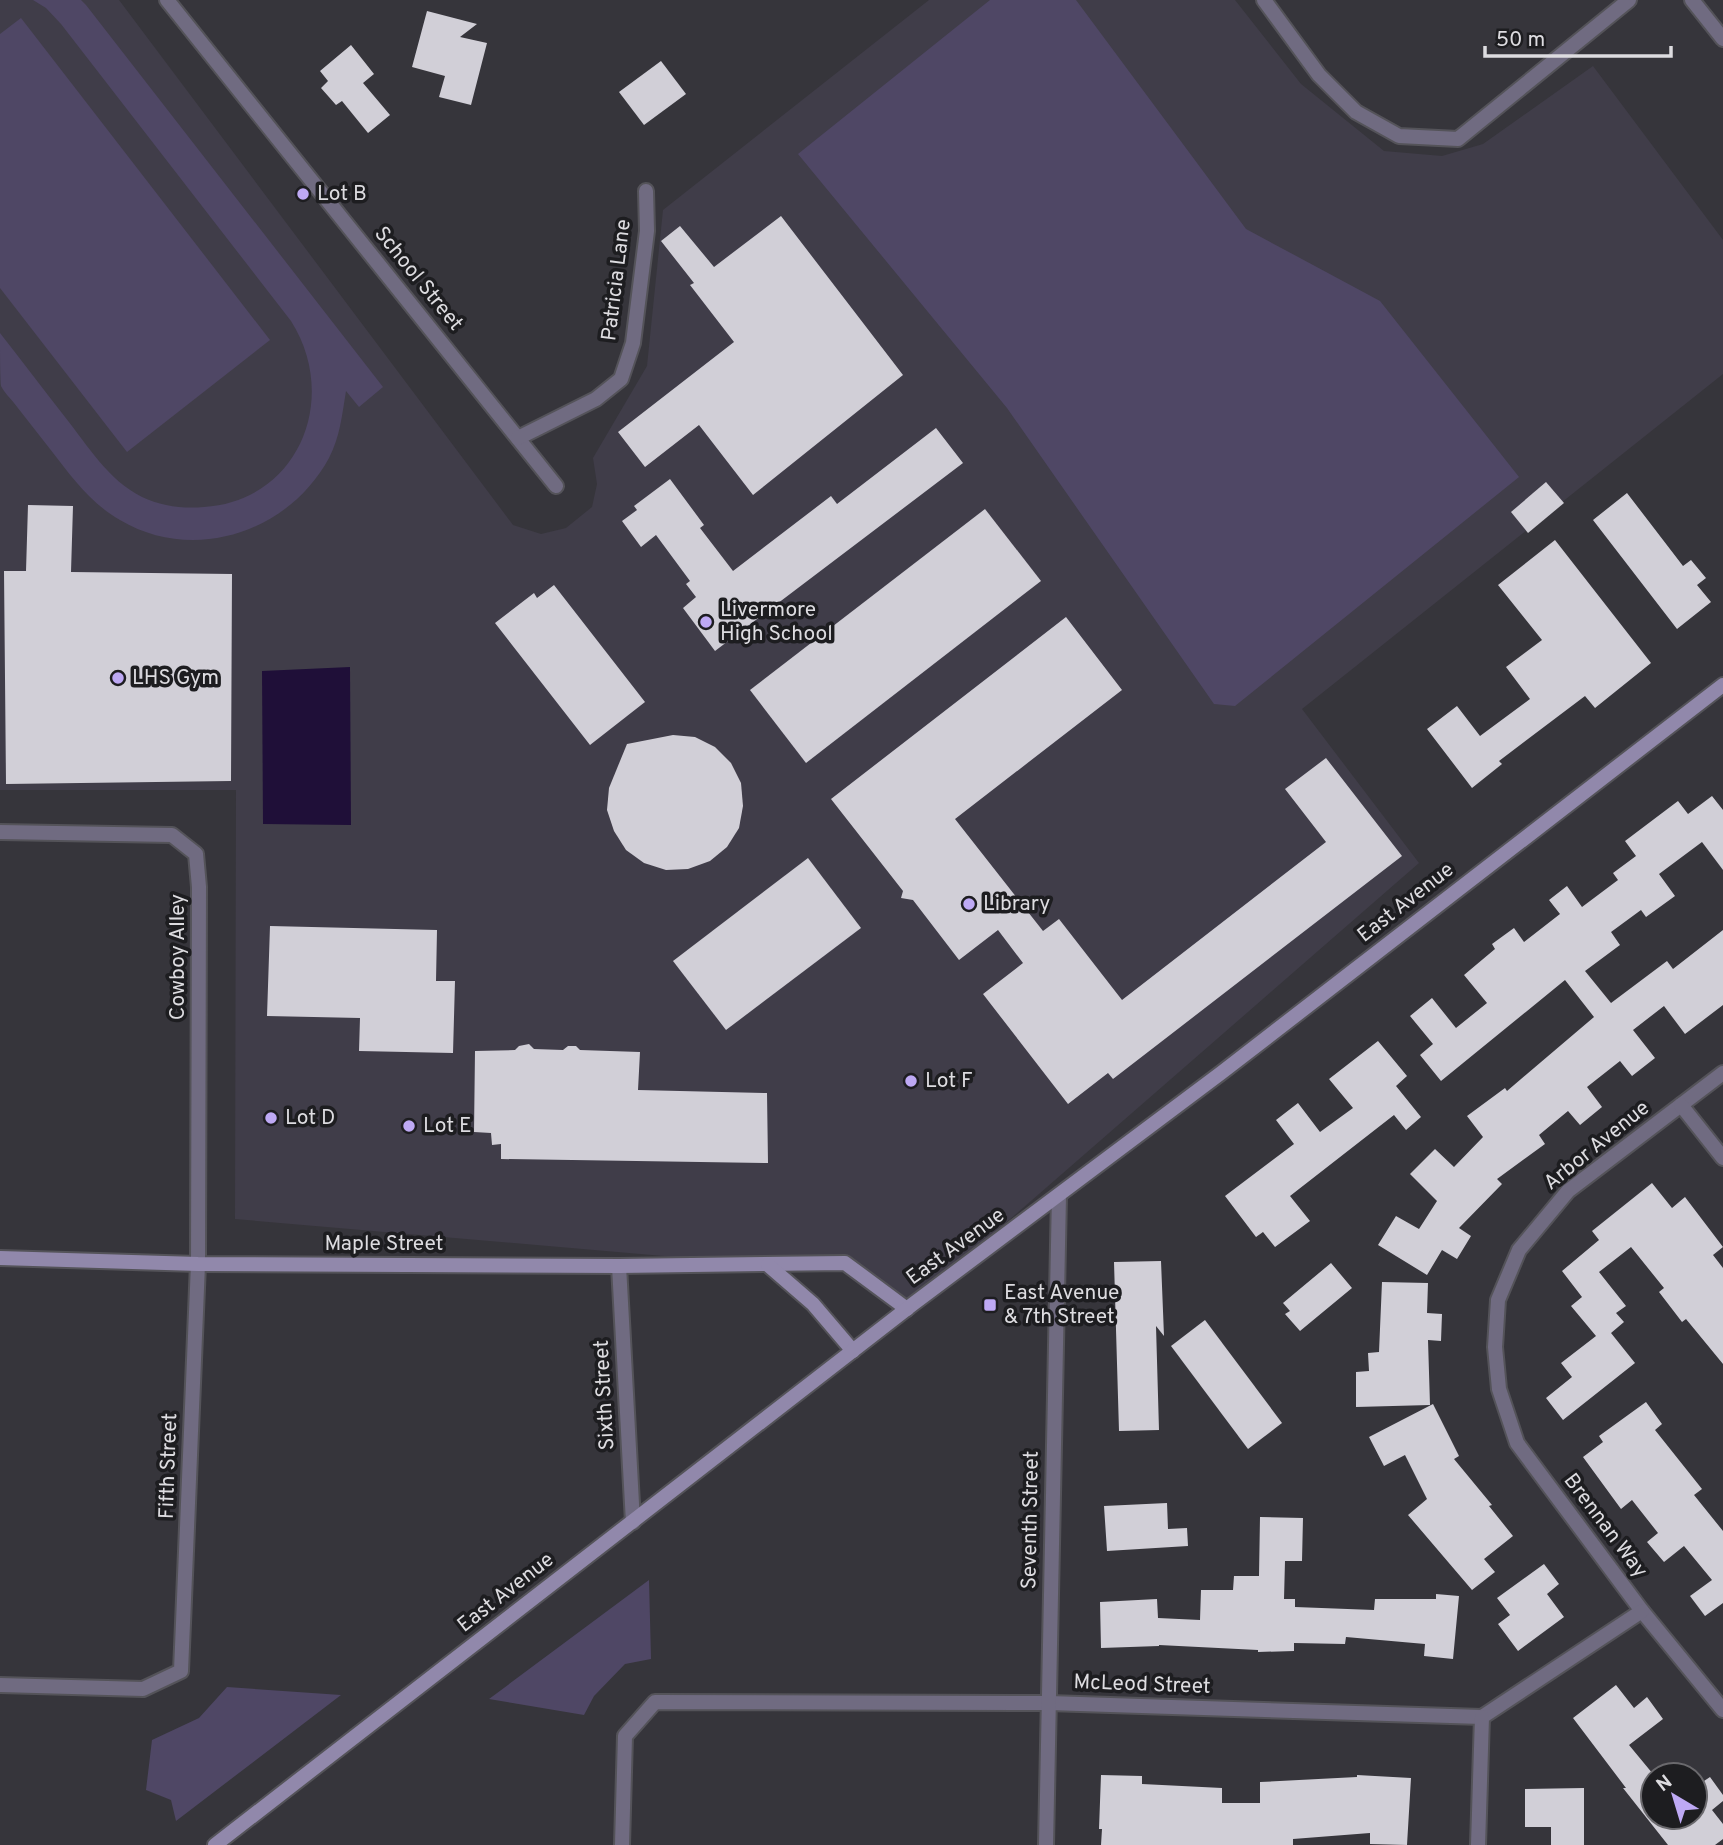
<svg xmlns="http://www.w3.org/2000/svg" width="1723" height="1845" font-family="Overpass,sans-serif">
  <rect width="100%" height="100%" fill="#36353b"/>
  <path fill="#403d49" d="M0,0H119L513,525L541,534L566,528L592,507L597,484L593,458L647,366L663,210L929,0H1235L1301,84L1384,151L1442,156L1483,144L1593,66L1723,240V374L1302,709L1419,863L907,1309L845,1263L768,1265L235,1219L236,790H0Z"/>
  <g fill="#4f4765">
    <path d="M33,0H81L86,5L383,387L359,407L346,391C342,415 340,437 329,458C289,532 194,564 120,520C90,503 71,476 50,449C38,434 26,418 14,403C10,398 4,392 1,386C0,376 0,346 0,333C22,361 43,389 65,417C88,446 108,480 142,497C161,506 183,509 204,507C299,501 340,398 291,321L61,24L46,8Z"/>
    <path d="M990,0H1076L1246,229L1380,301L1519,477L1235,706L1214,704L1007,408L798,154Z"/>
    <path d="M21,18L270,340L127,452L0,288V34Z"/>
    <path d="M649,1580L651,1659L625,1664L594,1696L584,1715L489,1699Z"/>
    <path d="M227,1687L341,1695L176,1821L171,1800L146,1790L152,1740L199,1718Z"/>
  </g>
  <path fill="#1f0f38" d="M350,667L351,825L263,824L262,671Z"/>
  <g fill="#d1cfd7">
    <path d="M427,11L477,24L460,37L487,43L471,105L439,97L445,76L412,67Z"/>
    <path d="M351,45L374,74L363,83L390,115L368,133L342,101L336,105L321,88L328,81L320,71Z"/>
    <path d="M661,61L686,94L644,125L619,92Z"/>
    <path d="M781,216L903,375L753,495L699,425L645,467L618,432L734,342L690,285L694,283L661,241L680,226L714,267Z"/>
    <path d="M936,428L963,463L715,651L683,608L696,597L686,584L690,581L656,535L641,547L622,521L637,510L634,506L670,479L704,525L700,528L733,571L831,496L837,504Z"/>
    <path d="M1546,482L1564,503L1528,533L1511,512Z"/>
    <path d="M1627,493L1683,566L1691,560L1706,578L1697,585L1711,602L1677,629L1593,520Z"/>
    <path d="M28,505L73,506L71,572L232,574L231,781L6,784L4,571H26Z"/>
    <path d="M985,509L1041,581L806,763L750,690Z"/>
    <path d="M1555,540L1651,663L1595,708L1585,696L1499,761L1502,764L1472,788L1427,729L1457,706L1480,736L1530,699L1506,667L1542,640L1498,585Z"/>
    <path d="M554,585L645,702L590,745L495,623L534,593L537,598Z"/>
    <path d="M1066,617L1122,690L955,819L1043,931L1059,919L1122,1000L1326,842L1285,789L1326,758L1402,856L1113,1079L1108,1073L1068,1104L983,994L1023,963L998,930L959,960L913,900L901,898L903,891L831,799Z"/>
    <path d="M673,735L695,737L715,747L731,763L741,783L743,806L739,828L727,847L710,861L688,869L666,870L644,863L626,850L614,831L607,810L609,788L627,744Z"/>
    <path d="M1712,796L1723,810V870L1702,842L1659,874L1675,896L1646,917L1641,910L1611,932L1620,945L1585,971L1611,1003L1667,961L1673,969L1723,930V1005L1685,1034L1664,1006L1633,1030L1655,1058L1632,1076L1620,1061L1587,1087L1602,1107L1580,1125L1568,1111L1539,1135L1545,1144L1497,1179L1502,1184L1459,1228L1471,1236L1457,1259L1442,1250L1427,1275L1378,1245L1396,1216L1419,1229L1437,1201L1410,1174L1435,1149L1454,1167L1483,1137L1467,1116L1505,1088L1507,1091L1594,1017L1565,980L1441,1081L1420,1055L1433,1044L1410,1016L1432,998L1456,1028L1487,1003L1464,975L1495,949L1492,944L1514,928L1524,942L1560,914L1549,900L1567,886L1582,907L1618,880L1613,873L1636,856L1625,841L1678,801L1688,814Z"/>
    <path d="M808,858L861,928L726,1030L673,961Z"/>
    <path d="M270,926L437,930L436,981H455L453,1053L359,1051L360,1018L267,1016Z"/>
    <path d="M1378,1041L1407,1076L1396,1086L1421,1117L1406,1130L1394,1115L1290,1196L1310,1221L1275,1247L1263,1232L1256,1237L1225,1196L1294,1144L1276,1120L1298,1103L1320,1132L1353,1108L1329,1079Z"/>
    <path d="M529,1044L534,1049L563,1050L568,1046H576L580,1050L640,1052L638,1090L767,1093L768,1163L501,1159V1144L492,1145L491,1133L474,1132L475,1051L515,1050L519,1046Z"/>
    <path d="M1652,1183L1672,1208L1685,1197L1723,1247L1713,1255L1723,1268V1364L1686,1319L1682,1322L1659,1292L1664,1288L1631,1247L1599,1272L1626,1306L1616,1313L1624,1322L1611,1333L1635,1363L1563,1420L1546,1398L1572,1377L1561,1363L1596,1336L1571,1306L1582,1297L1562,1271L1599,1240L1592,1231Z"/>
    <path d="M1161,1261L1164,1336L1156,1326L1159,1430L1119,1431L1114,1262Z"/>
    <path d="M1331,1263L1352,1288L1300,1331L1285,1314L1290,1311L1283,1303Z"/>
    <path d="M1382,1282L1428,1283L1427,1313L1442,1314L1441,1341L1428,1340L1430,1405L1356,1407V1372L1369,1371L1368,1353L1379,1352Z"/>
    <path d="M1205,1320L1282,1423L1248,1449L1171,1346Z"/>
    <path d="M1646,1402L1662,1424L1655,1430L1702,1489L1694,1495L1723,1531V1603L1705,1616L1690,1596L1712,1580L1684,1546L1664,1562L1647,1542L1658,1533L1632,1500L1621,1509L1583,1457L1603,1442L1599,1436Z"/>
    <path d="M1433,1404L1459,1456L1454,1459L1492,1505L1489,1506L1513,1536L1484,1559L1495,1572L1472,1590L1408,1515L1427,1499L1405,1455L1384,1466L1369,1437Z"/>
    <path d="M1167,1503L1168,1529L1187,1528L1188,1546L1107,1551L1104,1506Z"/>
    <path d="M1260,1517L1303,1518L1302,1561H1285L1284,1599H1295V1607L1374,1610L1375,1599H1436V1594L1459,1596L1453,1659L1424,1656L1425,1644L1346,1637L1345,1644L1294,1643V1651L1258,1652V1650L1159,1645V1646L1101,1648L1100,1602L1157,1599L1158,1618L1200,1620L1201,1590H1233L1234,1576H1259Z"/>
    <path d="M1544,1564L1559,1584L1547,1594L1564,1617L1518,1651L1498,1624L1510,1615L1497,1598Z"/>
    <path d="M1616,1685L1634,1708L1647,1697L1663,1719L1629,1745L1653,1774V1817H1695V1787L1710,1777L1723,1795V1801L1712,1810L1723,1824V1839L1715,1845H1668L1623,1788H1626L1573,1718Z"/>
    <path d="M1101,1775L1142,1776V1784L1222,1788V1803H1260V1782L1357,1777V1775L1411,1778L1407,1845L1370,1844V1833L1293,1839V1845H1101L1102,1829H1099Z"/>
    <path d="M1584,1788V1845H1551V1827H1525V1789Z"/>
  </g>
  <g fill="none" stroke-linecap="round" stroke-linejoin="round">
    <g stroke="#545359" stroke-width="18">
      <g id="street">
        <path d="M167,0L556,486"/>
        <path d="M1264,0L1319,75L1356,112L1399,136L1458,139L1629,0"/>
        <path d="M1692,0L1723,39"/>
        <path d="M518,438L596,399L621,379L633,343L647,231L646,191"/>
        <path d="M0,832L172,835L196,854L199,887L198,1264L181,1671L143,1689L0,1685"/>
        <path d="M1723,1073L1568,1191L1519,1250L1498,1300L1495,1347L1499,1389L1517,1443L1642,1611L1723,1710"/>
        <path d="M1681,1105L1723,1158"/>
        <path d="M619,1266L633,1522"/>
        <path d="M622,1845L625,1736L655,1702L1049,1703L1482,1717L1642,1611"/>
        <path d="M1046,1845L1059,1195"/>
        <path d="M1478,1845L1482,1717"/>
      </g>
    </g>
    <g stroke="#545359" stroke-width="18">
      <g id="secondary">
        <path d="M0,1258L198,1264L619,1266L845,1263L907,1309"/>
        <path d="M768,1265L813,1304L853,1351"/>
        <path d="M215,1845L913,1304L1221,1073L1723,685"/>
      </g>
    </g>
    <use href="#street" stroke="#706b81" stroke-width="14"/>
    <use href="#secondary" stroke="#9188ab" stroke-width="14"/>
  </g>
  <g fill="#bea9f4" stroke="#1d1d20" stroke-width="2.5">
    <circle cx="303" cy="194" r="7"/>
    <circle cx="706" cy="622" r="7"/>
    <circle cx="118" cy="678" r="7"/>
    <circle cx="969" cy="904" r="7"/>
    <circle cx="911" cy="1081" r="7"/>
    <circle cx="271" cy="1118" r="7"/>
    <circle cx="409" cy="1126" r="7"/>
    <rect x="983" y="1298" width="14" height="14" rx="3.5"/>
  </g>
  <g text-anchor="middle" dominant-baseline="central" stroke-width="7" stroke-linejoin="round" paint-order="stroke">
    <g font-size="21" fill="#dddce0" stroke="#1d1d20" text-anchor="start">
      <text x="317" y="194">Lot B</text>
      <text x="720" y="610">Livermore<tspan x="720" dy="24">High School</tspan></text>
      <text x="132" y="678">LHS Gym</text>
      <text x="983" y="904">Library</text>
      <text x="925" y="1081">Lot F</text>
      <text x="285" y="1118">Lot D</text>
      <text x="423" y="1126">Lot E</text>
      <text x="1004" y="1293">East Avenue<tspan x="1004" dy="24">&amp; 7th Street</tspan></text>
    </g>
    <g font-size="21" fill="#dddce0" stroke="#1d1d20">
      <text transform="translate(418 279) rotate(51)">School Street</text>
      <text transform="translate(617 280) rotate(-83)">Patricia Lane</text>
      <text transform="translate(1406 903) rotate(-38)">East Avenue</text>
      <text transform="translate(178 957) rotate(-90)">Cowboy Alley</text>
      <text transform="translate(1597 1146) rotate(-39)">Arbor Avenue</text>
      <text x="384" y="1244">Maple Street</text>
      <text transform="translate(956 1247) rotate(-36)">East Avenue</text>
      <text transform="translate(605 1395) rotate(-93)">Sixth Street</text>
      <text transform="translate(169 1466) rotate(-88)">Fifth Street</text>
      <text transform="translate(1031 1520) rotate(-89)">Seventh Street</text>
      <text transform="translate(1605 1526) rotate(53)">Brennan Way</text>
      <text transform="translate(506 1593) rotate(-38)">East Avenue</text>
      <text transform="translate(1142 1685) rotate(2)">McLeod Street</text>
    </g>
  </g>
  <g transform="translate(1674 1796) rotate(322)"><circle r="33" fill="#1d1d20" stroke="#6a696d" stroke-width="2"/>
  <path d="M0-5L12 26L0 18L-12 26Z" fill="#bea9f4"/>
  <text y="-10" font-size="19" font-weight="bold" text-anchor="middle" fill="#dddce0">N</text>
  </g>
  <path d="M1485 46v10h186v-10" fill="none" stroke="#dddce0" stroke-width="3.5"/>
  <text x="1496" y="46" font-size="21" fill="#dddce0" stroke="#1d1d20" stroke-width="5" paint-order="stroke">50 m</text>
</svg>
